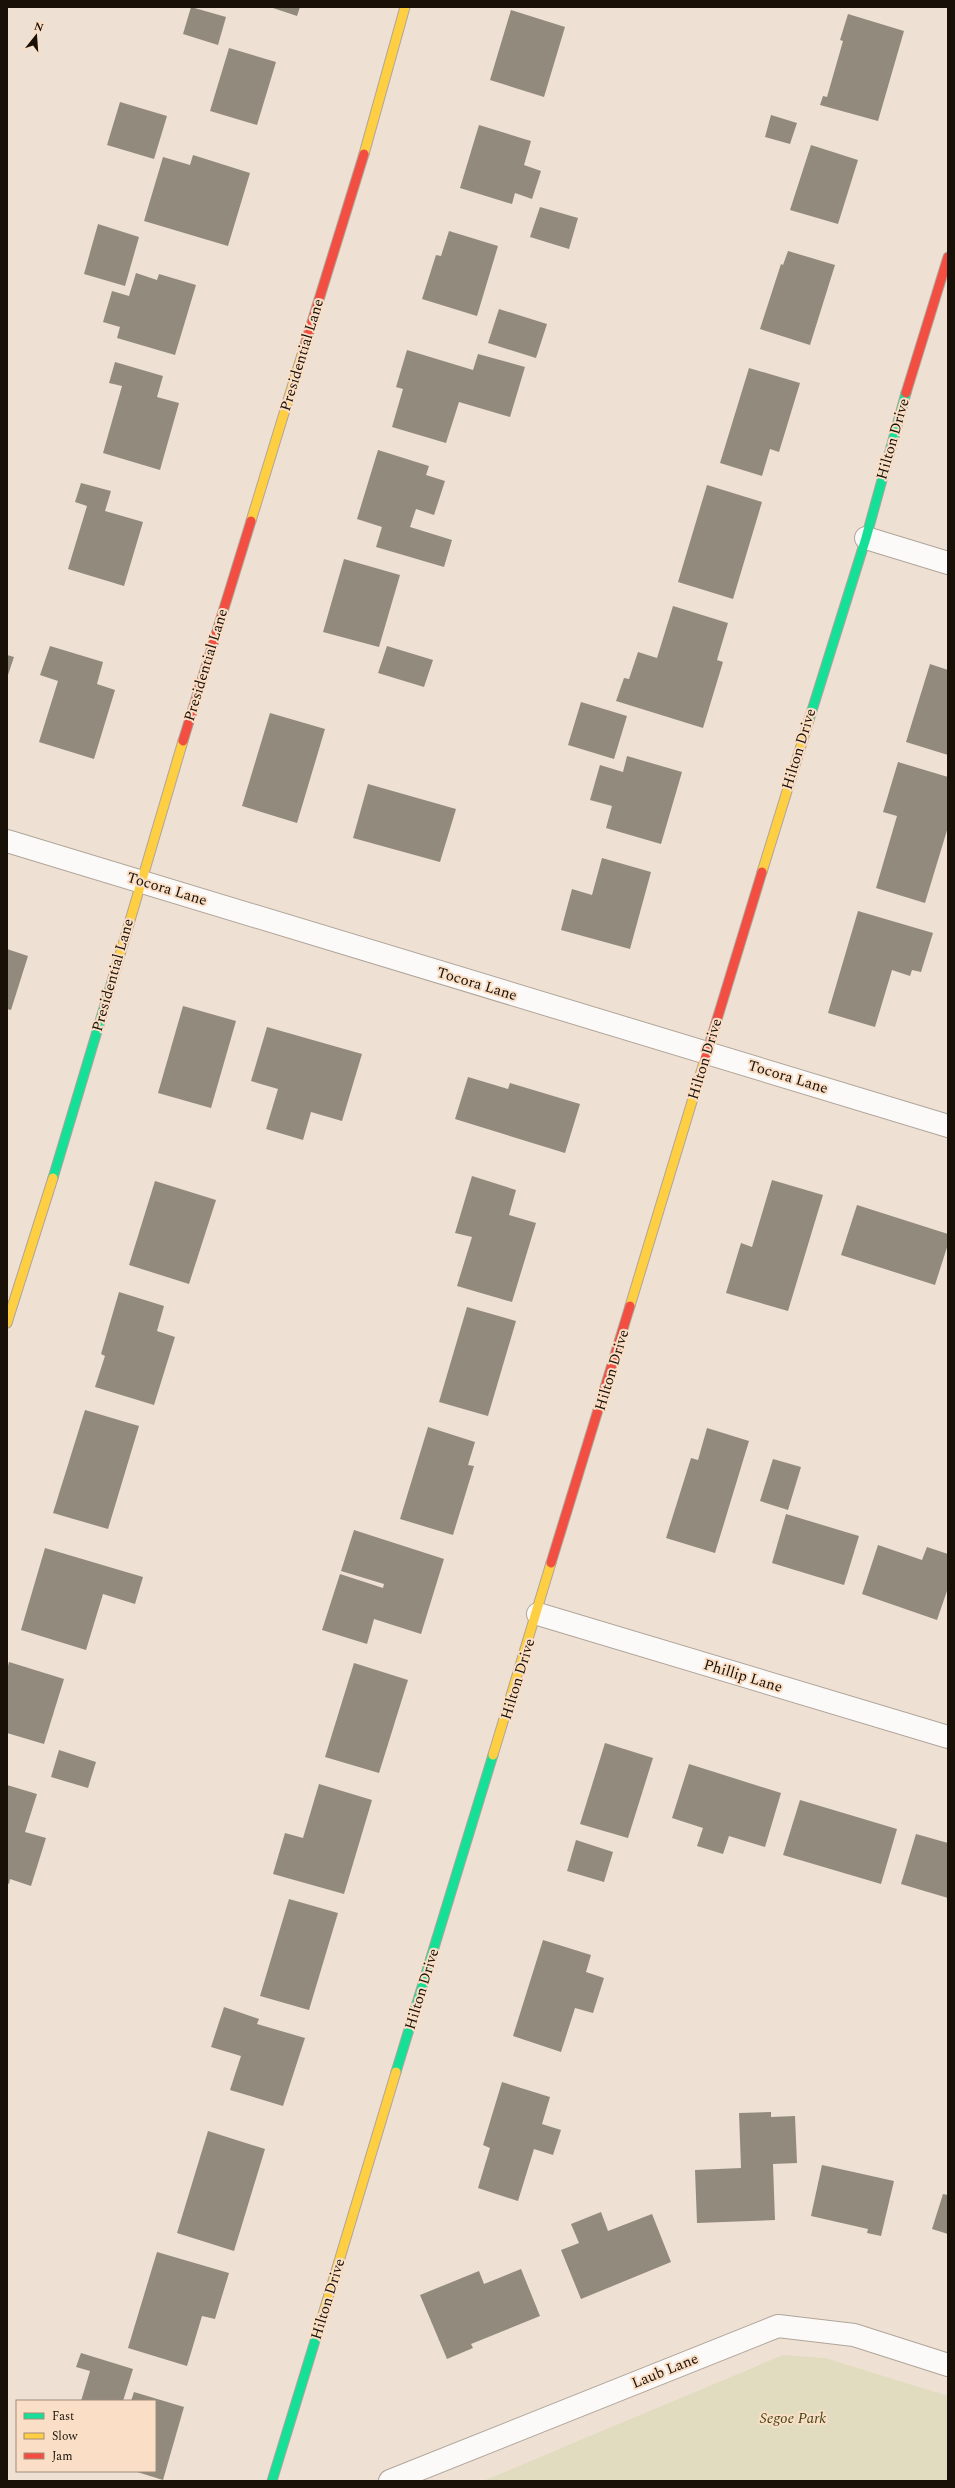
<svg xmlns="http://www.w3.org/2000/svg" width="955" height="2488" font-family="Spectral,serif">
  <rect width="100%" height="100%" fill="#eee0d2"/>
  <path fill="#e1dcbf" d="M783,2355L825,2358L948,2396V2481H483Z"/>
  <g fill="#938a7e">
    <path d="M191,7L226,17L218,45L183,34Z"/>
    <path d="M270,7H300L297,16Z"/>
    <path d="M511,10L565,27L544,97L490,80Z"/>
    <path d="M848,14L904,31L878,121L820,105L823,96L827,97L843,41L840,40Z"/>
    <path d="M229,48L276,62L257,125L210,111Z"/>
    <path d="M120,102L167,116L154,159L107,145Z"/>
    <path d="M771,115L797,123L790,144L765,137Z"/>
    <path d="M479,125L531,141L524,165L541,171L532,199L515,193L512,204L460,188Z"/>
    <path d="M811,145L858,160L838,224L790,210Z"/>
    <path d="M193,155L250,173L228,246L144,221L163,157L190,165Z"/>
    <path d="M540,207L578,218L569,249L530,237Z"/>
    <path d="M98,224L139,237L125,286L84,274Z"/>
    <path d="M449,231L498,246L477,316L422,299L436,255L441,256Z"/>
    <path d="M788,251L835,265L810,345L760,329L781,264L783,265Z"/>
    <path d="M136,273L157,280L159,274L196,285L175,355L117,338L120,327L103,322L112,291L129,296Z"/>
    <path d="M499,309L547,324L536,358L488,343Z"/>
    <path d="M407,350L473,370L478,354L525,367L510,417L459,402L446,443L392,427L403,389L396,387Z"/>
    <path d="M115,362L163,376L157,397L179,403L160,470L103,453L122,386L109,383Z"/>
    <path d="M749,368L800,383L779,452L770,449L762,476L720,463Z"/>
    <path d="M378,450L429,466L426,475L445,481L434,515L416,509L410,527L452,540L444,567L376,547L382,527L357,519Z"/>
    <path d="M81,483L111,491L105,511L143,522L124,586L68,569L87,506L75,502Z"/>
    <path d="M707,485L762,502L733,599L678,582Z"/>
    <path d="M344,559L400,575L379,647L323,632Z"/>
    <path d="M673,606L728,623L717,660L723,662L703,728L616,701L624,678L629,679L638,652L657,658Z"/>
    <path d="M50,646L103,662L97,684L115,690L94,759L39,742L58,681L40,675Z"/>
    <path d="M387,646L433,660L424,687L378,673Z"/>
    <path d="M7,655L14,657L7,678Z"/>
    <path d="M930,664L948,670V755L906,742Z"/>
    <path d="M581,702L627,716L614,759L568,745Z"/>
    <path d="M270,713L325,729L297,823L242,806Z"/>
    <path d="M627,756L682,772L661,844L606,828L612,806L590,800L600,765L623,772Z"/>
    <path d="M898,762L948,777V827L925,903L876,888L897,816L883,812Z"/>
    <path d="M368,784L456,809L440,862L353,838Z"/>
    <path d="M602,858L651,872L630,949L561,930L572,889L592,895Z"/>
    <path d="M858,911L933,933L921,972L912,970L910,976L892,970L875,1027L828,1013Z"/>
    <path d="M7,949L28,956L11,1010L7,1009Z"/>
    <path d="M183,1006L236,1021L211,1108L158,1093Z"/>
    <path d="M267,1027L362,1054L342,1121L311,1112L303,1140L266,1129L278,1089L251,1081Z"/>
    <path d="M468,1077L508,1089L510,1083L580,1104L565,1153L455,1119Z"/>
    <path d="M472,1176L516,1190L509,1215L536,1223L512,1302L457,1286L472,1237L455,1233Z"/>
    <path d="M772,1180L823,1195L788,1311L726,1293L741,1243L752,1247Z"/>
    <path d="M155,1181L216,1200L189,1284L129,1265Z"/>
    <path d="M857,1205L948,1234V1244L935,1285L841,1255Z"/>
    <path d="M119,1292L164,1306L157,1331L175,1337L154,1405L95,1387L105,1356L101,1354Z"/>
    <path d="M467,1307L516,1321L488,1416L439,1402Z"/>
    <path d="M85,1410L139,1426L108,1529L53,1513Z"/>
    <path d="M428,1427L475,1442L468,1465L474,1466L453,1535L400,1519Z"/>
    <path d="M707,1428L749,1441L715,1553L666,1538L691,1458L698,1460Z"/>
    <path d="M773,1459L801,1467L788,1510L760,1501Z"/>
    <path d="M786,1514L859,1536L844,1585L772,1563Z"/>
    <path d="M354,1530L444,1559L421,1634L374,1619L367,1644L322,1630L340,1574L383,1588L384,1584L341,1571Z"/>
    <path d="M878,1545L922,1560L927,1547L948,1554V1588L937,1620L862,1594Z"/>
    <path d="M45,1548L143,1577L135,1604L103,1594L86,1650L21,1630Z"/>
    <path d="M9,1662L64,1679L44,1744L7,1733V1670Z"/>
    <path d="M354,1663L408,1680L379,1773L325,1757Z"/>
    <path d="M605,1743L653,1758L628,1838L580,1824Z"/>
    <path d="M59,1750L96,1762L88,1788L51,1777Z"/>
    <path d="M689,1764L781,1793L765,1847L729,1836L723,1854L697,1846L703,1828L672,1818Z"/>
    <path d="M319,1784L372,1800L344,1894L273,1874L285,1833L303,1838Z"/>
    <path d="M7,1785L37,1794L25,1832L46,1838L31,1886L10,1879L9,1884L7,1883Z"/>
    <path d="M800,1800L897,1829L881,1884L783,1855Z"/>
    <path d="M916,1834L948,1843V1898L901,1884Z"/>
    <path d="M576,1840L613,1852L604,1882L567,1871Z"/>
    <path d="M289,1899L338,1913L309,2010L260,1996Z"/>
    <path d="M543,1940L591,1955L586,1972L604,1978L593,2013L575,2008L561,2052L513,2036Z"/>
    <path d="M224,2007L259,2019L257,2024L305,2038L283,2106L230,2090L241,2056L211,2047Z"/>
    <path d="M502,2082L550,2097L542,2124L561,2130L553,2155L534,2149L518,2201L478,2188L490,2148L483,2145Z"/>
    <path d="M771,2112V2117L795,2116L797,2163L773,2164L775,2220L697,2223L695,2170L741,2168L739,2113Z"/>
    <path d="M208,2131L265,2149L234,2251L177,2233Z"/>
    <path d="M822,2165L894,2181L881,2236L867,2233L868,2229L811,2216Z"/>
    <path d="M943,2194L948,2195V2234L932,2229Z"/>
    <path d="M601,2212L608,2231L652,2214L671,2262L581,2299L561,2250L579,2243L571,2224Z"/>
    <path d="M157,2252L229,2273L215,2319L202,2316L187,2366L128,2348Z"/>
    <path d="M521,2269L540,2316L471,2344L473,2348L447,2359L420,2295L479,2271L484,2284Z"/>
    <path d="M81,2353L133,2369L123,2401H81L90,2371L76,2367Z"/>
    <path d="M134,2392L184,2407L163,2480L134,2471H155V2401H131Z"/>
  </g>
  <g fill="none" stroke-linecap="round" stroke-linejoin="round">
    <g stroke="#b0a59a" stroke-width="24">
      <g id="street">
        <path d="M866,538L948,563"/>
        <path d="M7,841L948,1126"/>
        <path d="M538,1614L948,1737"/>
        <path d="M390,2481L778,2326L854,2335L948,2365"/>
      </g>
    </g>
    <g stroke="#b0a59a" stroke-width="11">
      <g id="fast">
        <path d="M809,720L866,538L906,393"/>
        <path d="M53,1178L113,978"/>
        <path d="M396,2072L493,1755"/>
        <path d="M272,2481L318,2331"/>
      </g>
    </g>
    <g stroke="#b0a59a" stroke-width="11">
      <g id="slow">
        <path d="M364,154L405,7"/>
        <path d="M251,521L304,348"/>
        <path d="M762,872L809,720"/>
        <path d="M113,978L183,741"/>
        <path d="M630,1306L704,1062"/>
        <path d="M7,1323L53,1178"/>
        <path d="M493,1755L551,1563"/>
        <path d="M318,2331L396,2072"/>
      </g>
    </g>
    <g stroke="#b0a59a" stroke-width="11">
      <g id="jam">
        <path d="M304,348L364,154"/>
        <path d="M906,393L948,257"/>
        <path d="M183,741L251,521"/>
        <path d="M704,1062L762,872"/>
        <path d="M551,1563L630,1306"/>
      </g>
    </g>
    <use href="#street" stroke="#fcfaf8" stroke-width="22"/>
    <use href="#fast" stroke="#16e098" stroke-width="9"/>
    <use href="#slow" stroke="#ffcf43" stroke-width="9"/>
    <use href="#jam" stroke="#f24e42" stroke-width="9"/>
  </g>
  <g text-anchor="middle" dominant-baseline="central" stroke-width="4" stroke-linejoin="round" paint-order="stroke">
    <g font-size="15" fill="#191008" stroke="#fadfc6">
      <text transform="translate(302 355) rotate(-73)">Presidential Lane</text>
      <text transform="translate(893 439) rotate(-74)">Hilton Drive</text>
      <text transform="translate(206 665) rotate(-73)">Presidential Lane</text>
      <text transform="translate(799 749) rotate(-73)">Hilton Drive</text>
      <text transform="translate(167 889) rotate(17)">Tocora Lane</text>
      <text transform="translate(113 975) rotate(-74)">Presidential Lane</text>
      <text transform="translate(477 984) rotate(17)">Tocora Lane</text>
      <text transform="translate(705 1059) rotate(-73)">Hilton Drive</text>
      <text transform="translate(788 1077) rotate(17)">Tocora Lane</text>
      <text transform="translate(612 1370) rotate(-73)">Hilton Drive</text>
      <text transform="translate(743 1676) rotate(17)">Phillip Lane</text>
      <text transform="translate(518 1679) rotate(-73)">Hilton Drive</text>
      <text transform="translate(422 1989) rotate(-73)">Hilton Drive</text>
      <text transform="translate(328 2299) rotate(-73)">Hilton Drive</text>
      <text transform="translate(665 2371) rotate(-22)">Laub Lane</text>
    </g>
    <g font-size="15" font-style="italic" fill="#434418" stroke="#fadfc6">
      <text x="793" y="2418">Segoe Park</text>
    </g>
  </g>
  <rect width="955" height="2488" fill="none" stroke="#191008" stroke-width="16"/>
  <rect x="16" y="2400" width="140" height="72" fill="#fadfc6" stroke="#a08c7a"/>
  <rect x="24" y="2413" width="20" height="6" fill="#16e098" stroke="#a08c7a"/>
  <text x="52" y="2420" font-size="12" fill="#191008">Fast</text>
  <rect x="24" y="2433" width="20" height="6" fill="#ffcf43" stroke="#a08c7a"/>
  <text x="52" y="2440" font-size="12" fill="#191008">Slow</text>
  <rect x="24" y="2453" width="20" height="6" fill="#f24e42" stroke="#a08c7a"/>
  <text x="52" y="2460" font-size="12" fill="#191008">Jam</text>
  <g transform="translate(36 36) rotate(17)" stroke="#fadfc6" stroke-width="3" paint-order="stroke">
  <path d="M0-3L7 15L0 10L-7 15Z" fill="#191008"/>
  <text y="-6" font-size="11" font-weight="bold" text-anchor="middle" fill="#191008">N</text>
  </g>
</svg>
